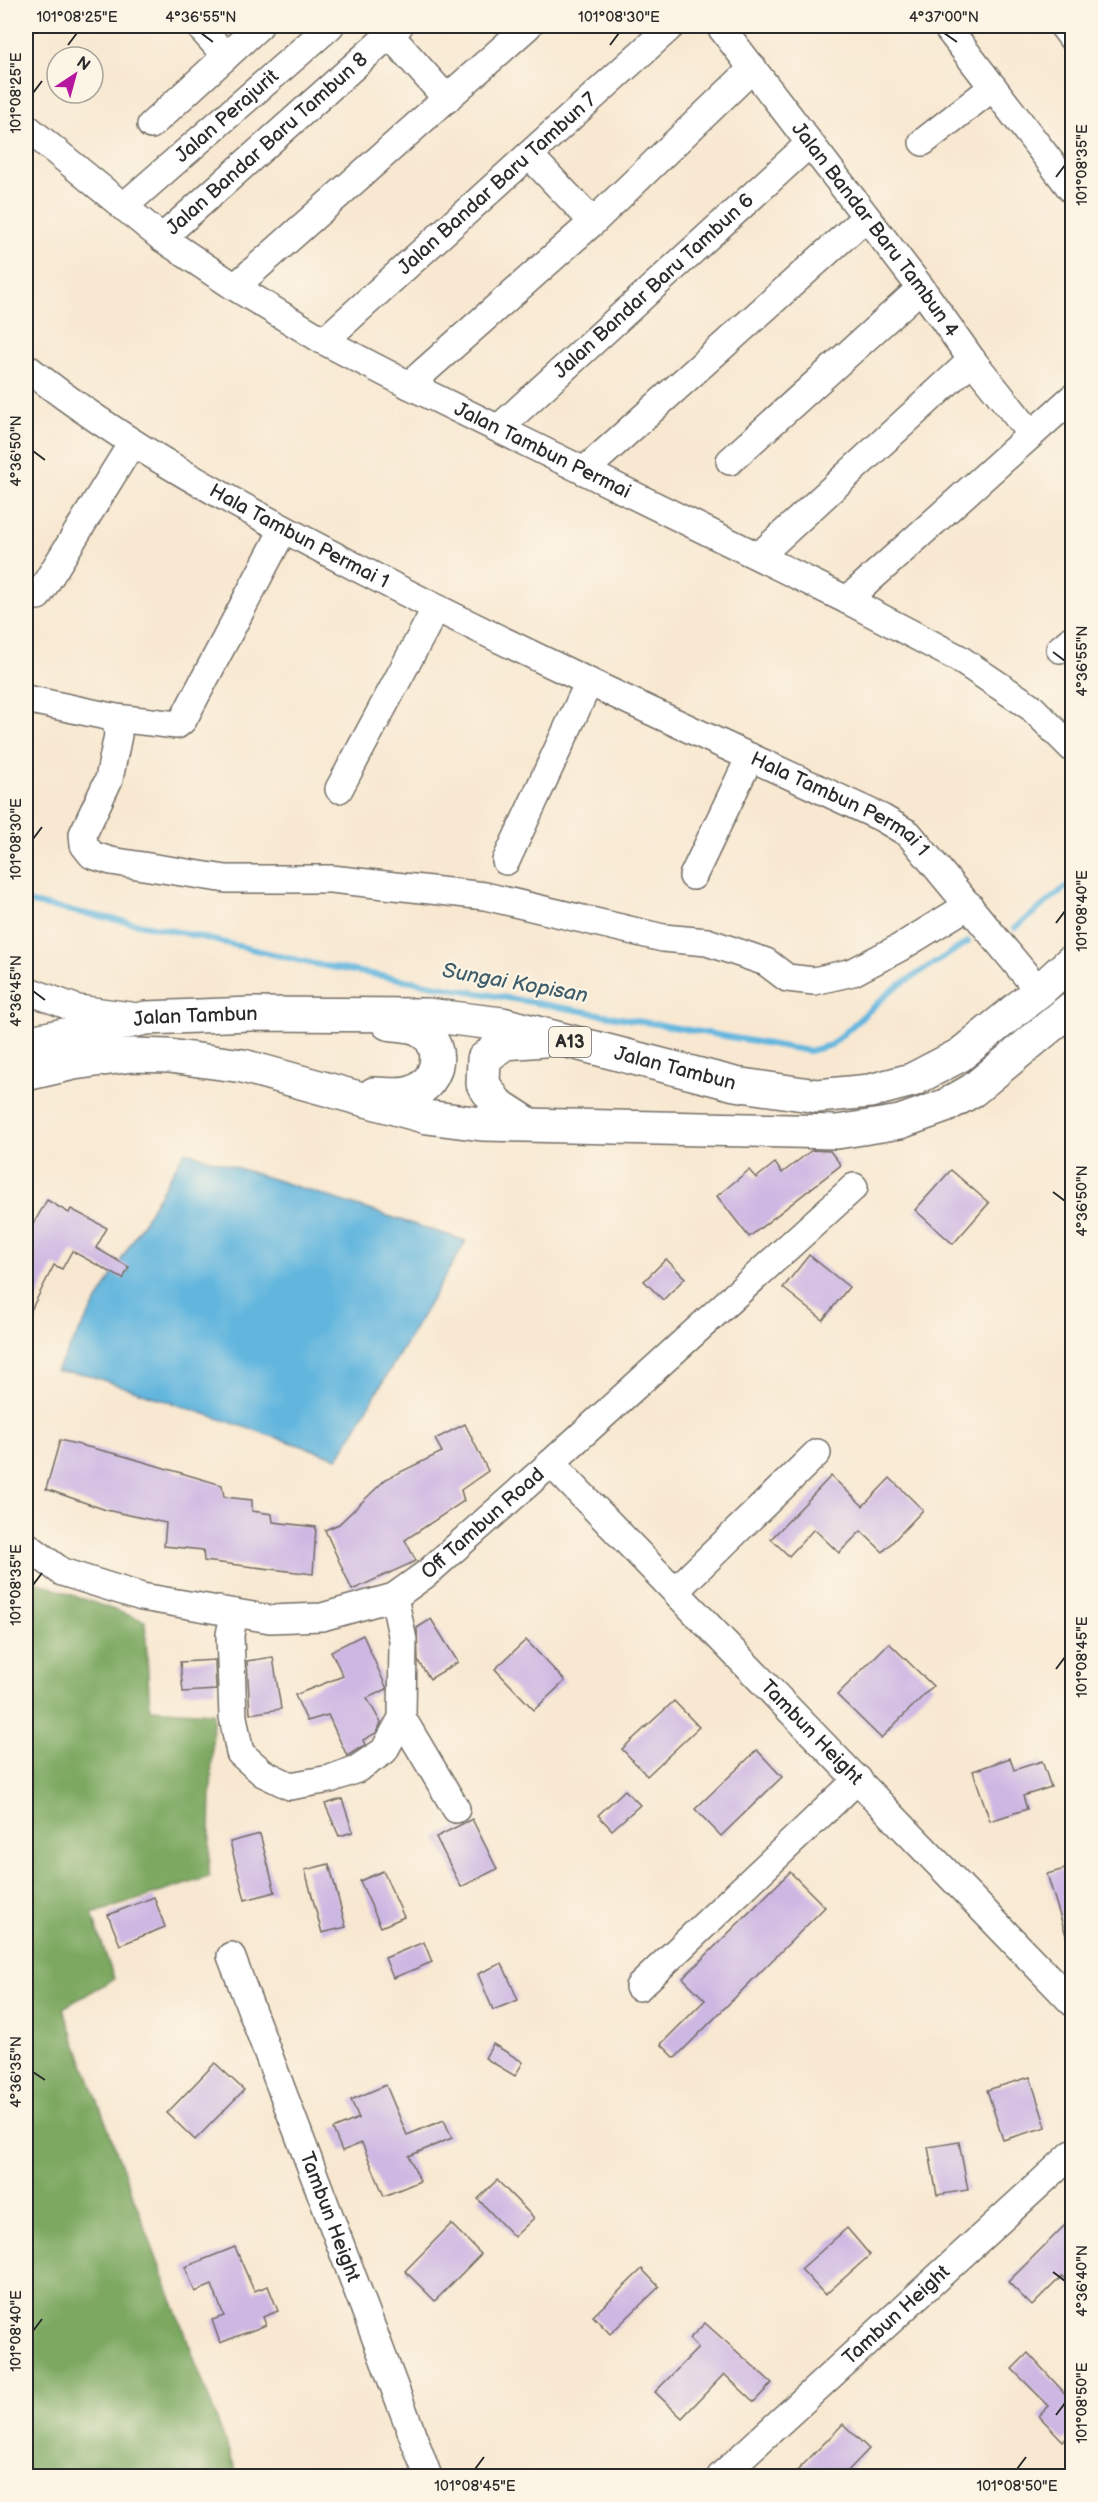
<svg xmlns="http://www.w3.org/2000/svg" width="1098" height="2502" font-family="'Balsamiq Sans',sans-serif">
  <rect width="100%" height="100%" fill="#fcf5e5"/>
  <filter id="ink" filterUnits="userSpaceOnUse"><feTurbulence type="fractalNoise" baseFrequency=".0167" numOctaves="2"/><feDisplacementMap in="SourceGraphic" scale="12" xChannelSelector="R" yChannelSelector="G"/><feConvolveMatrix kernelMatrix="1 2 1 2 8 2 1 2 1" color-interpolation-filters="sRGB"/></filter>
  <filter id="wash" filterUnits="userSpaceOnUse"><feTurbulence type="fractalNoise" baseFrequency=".008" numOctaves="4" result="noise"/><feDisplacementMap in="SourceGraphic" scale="24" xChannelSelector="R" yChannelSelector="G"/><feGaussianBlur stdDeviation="1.35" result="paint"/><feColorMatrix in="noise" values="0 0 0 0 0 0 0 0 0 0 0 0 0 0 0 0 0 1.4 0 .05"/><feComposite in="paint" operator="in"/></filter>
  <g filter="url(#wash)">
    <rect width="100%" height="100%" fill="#f8e8d1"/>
    <path fill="#7ba860" stroke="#536a46" stroke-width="1.5" d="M26,1572L39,1583L145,1621L150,1709L213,1713L209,1877L92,1914L114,1979L63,2008L238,2476H26Z"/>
    <path fill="#62b6de" stroke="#467084" stroke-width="1.5" d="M185,1151L466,1241L338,1458L85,1374L56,1371Z"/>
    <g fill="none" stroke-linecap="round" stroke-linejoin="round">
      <g stroke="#62b6de" stroke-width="6">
        <path d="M26,902L184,933L314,964L809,1051L831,1045L893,989L968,942"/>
        <path d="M1015,928L1072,882"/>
      </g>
    </g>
    <g id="blocks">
      <g fill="#cdb7e3">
        <path d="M812,1150L830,1151L841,1165L749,1237L717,1196L749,1170L756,1178L775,1163L782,1173Z"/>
        <path d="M951,1170L989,1203L953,1244L915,1210Z"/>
        <path d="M47,1200L69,1213L71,1209L107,1228L96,1248L129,1267L123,1279L72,1251L62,1269L54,1265L26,1320V1237Z"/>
        <path d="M809,1255L849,1287L823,1320L783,1288Z"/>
        <path d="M666,1259L685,1278L663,1300L644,1281Z"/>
        <path d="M465,1424L488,1471L461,1490L464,1501L405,1540L416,1561L352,1590L325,1530L339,1524L386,1479L442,1452L435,1439Z"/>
        <path d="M60,1440L124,1456L222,1485L224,1497L252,1500V1511L272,1514L273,1522L316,1527L313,1574L204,1561L203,1550L164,1546L166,1523L106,1510L46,1489Z"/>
        <path d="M831,1476L863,1506L890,1478L923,1510L883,1552L861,1531L839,1553L814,1529L789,1556L771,1539Z"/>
        <path d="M431,1619L458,1662L430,1679L418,1661L417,1628Z"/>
        <path d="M363,1635L387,1689L367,1698L381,1723L376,1733L363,1740L365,1745L347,1756L328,1715L307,1721L295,1695L343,1676L331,1651Z"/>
        <path d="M526,1640L565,1681L534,1710L495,1669Z"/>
        <path d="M889,1643L933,1686L881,1738L837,1695Z"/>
        <path d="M273,1657L281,1709L250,1714L247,1661Z"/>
        <path d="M215,1660L216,1690L183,1692L180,1662Z"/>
        <path d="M674,1701L699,1727L647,1776L622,1749Z"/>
        <path d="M757,1750L782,1777L721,1836L695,1809Z"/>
        <path d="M1010,1758L1014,1770L1042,1761L1051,1787L1023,1796L1027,1809L990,1821L973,1771Z"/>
        <path d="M625,1790L640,1805L612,1830L598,1815Z"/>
        <path d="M342,1799L353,1832L339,1836L325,1804Z"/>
        <path d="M472,1819L497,1869L461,1887L436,1837Z"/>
        <path d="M260,1834L275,1892L245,1900L230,1842Z"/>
        <path d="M329,1864L346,1927L322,1933L305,1870Z"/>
        <path d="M1072,1867V1944L1069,1945L1047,1874Z"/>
        <path d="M383,1871L404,1917L381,1927L360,1881Z"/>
        <path d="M790,1872L825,1907L675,2058L661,2044L705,2000L683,1978Z"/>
        <path d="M154,1897L165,1927L120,1945L108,1915Z"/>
        <path d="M424,1942L432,1962L393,1978L385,1958Z"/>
        <path d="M502,1963L518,2000L493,2010L478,1974Z"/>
        <path d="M493,2044L523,2062L515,2076L485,2058Z"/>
        <path d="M215,2063L244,2090L195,2140L167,2113Z"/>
        <path d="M1030,2077L1046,2127L1003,2140L987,2090Z"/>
        <path d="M386,2085L407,2135L444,2120L452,2138L409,2156L420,2181L384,2196L362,2143L342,2151L333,2129L359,2118L351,2100Z"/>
        <path d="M959,2142L968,2190L937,2195L928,2147Z"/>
        <path d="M497,2180L534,2218L514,2237L478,2199Z"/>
        <path d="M1072,2218V2287L1062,2276L1032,2306L1008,2282Z"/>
        <path d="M451,2224L481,2254L435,2301L405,2271Z"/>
        <path d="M847,2228L870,2255L825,2295L801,2269Z"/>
        <path d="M235,2247L254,2291L268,2286L278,2311L263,2317L266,2325L220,2343L212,2320L224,2316L212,2285L195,2292L185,2267Z"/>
        <path d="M642,2269L659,2287L610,2334L593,2316Z"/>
        <path d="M705,2323L772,2383L754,2402L724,2374L682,2418L655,2392L698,2348L689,2339Z"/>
        <path d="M1028,2353L1072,2401V2433L1063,2441L1039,2416L1049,2406L1012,2369Z"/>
        <path d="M843,2424L869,2449L843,2476H792Z"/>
      </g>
    </g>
  </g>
  <g filter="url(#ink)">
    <use href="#blocks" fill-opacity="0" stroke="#736d65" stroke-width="1.5"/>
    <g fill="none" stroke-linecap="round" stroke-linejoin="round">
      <g stroke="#736d65" stroke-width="30">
        <g id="minor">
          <path d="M199,26L226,56"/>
          <path id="s1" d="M720,26L921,288L972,360L1031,434"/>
          <path d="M946,26L1072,190"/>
          <path d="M1063,26L1072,38"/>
          <path d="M389,34L447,99"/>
          <path d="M151,125L259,26"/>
          <path id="s2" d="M26,127L162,238L235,287L324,341L409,385L847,600L958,658L1031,707L1072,748"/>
          <path d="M923,142L993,87"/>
          <path d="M529,155L593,222"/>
          <path id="s3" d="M123,207L330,26"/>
          <path id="s4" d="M162,238L399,26"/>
          <path d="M235,287L528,26"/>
          <path id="s5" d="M324,341L671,26"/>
          <path id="s6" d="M26,367C126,447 241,507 354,566C527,656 705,736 882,818L909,834L1039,991"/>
          <path d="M409,385L593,222L753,68"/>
          <path id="s7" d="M499,428L809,144"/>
          <path d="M730,461L921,288"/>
          <path d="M584,471L866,217"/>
          <path d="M759,556L972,360"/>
          <path d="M38,596L132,443"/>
          <path d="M847,600L1072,398"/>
          <path d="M1060,649L1072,639"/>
          <path d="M26,699L116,718L177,725L183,720L283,530"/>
          <path d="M116,718L118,735L109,779L83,834L84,845L92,855L111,861L226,879H331L485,896L663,938L707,942L766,962L787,978L814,981L853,972L899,948L969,905"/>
          <path d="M339,789L436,608"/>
          <path d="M506,861L589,682"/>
          <path d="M693,876L750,757"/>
          <path d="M26,990L78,1009L131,1016"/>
          <path id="s8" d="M551,1463L1072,2002"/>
          <path id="s9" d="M26,1545L62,1572L142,1597L270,1619L322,1617L394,1597L426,1574L551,1463L854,1187"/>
          <path d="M675,1591L817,1453"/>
          <path d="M234,1613L230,1635L233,1717L240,1753L263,1773L290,1786L330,1779L357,1769L384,1751L402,1718L403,1640L394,1597"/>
          <path d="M402,1718L456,1809"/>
          <path id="s10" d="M231,1956L428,2476"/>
          <path d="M639,1987L858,1779"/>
          <path id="s11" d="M721,2476L1072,2154"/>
        </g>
      </g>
      <g stroke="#736d65" stroke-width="36">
        <g id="major">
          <path id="s12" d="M26,1043L146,1018L251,1014L427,1015L502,1024L735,1084L817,1096L870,1091L912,1080L960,1055L1039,991L1072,961"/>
          <path d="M26,1074L74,1063L132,1055L169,1056L243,1066L427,1117L482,1124L837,1132L900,1122L945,1106L973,1090L1072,1008"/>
          <path d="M374,1094C384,1094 397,1096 407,1094C438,1088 448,1047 421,1030C413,1025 398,1025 388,1023"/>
          <path d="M528,1124L497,1104L483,1084L484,1059L504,1043L544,1040"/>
        </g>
      </g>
      <use href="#minor" stroke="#fff" stroke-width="27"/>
      <use href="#major" stroke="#fff" stroke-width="33"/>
    </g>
  </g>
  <path fill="none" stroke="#2b2b2b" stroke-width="2" d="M201,33L213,42M944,33L957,42M68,45L77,33M610,45L619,33M33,93L42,81M1056,177L1065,165M33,451L45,460M1053,652L1065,661M33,839L42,827M1056,923L1065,911M33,991L45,1000M1053,1192L1065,1201M33,1585L42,1573M1056,1669L1065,1657M33,2072L45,2080M1053,2272L1065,2281M33,2331L42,2319M1056,2415L1065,2403M475,2469L484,2457M1017,2469L1026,2457"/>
  <g text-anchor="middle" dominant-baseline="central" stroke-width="4.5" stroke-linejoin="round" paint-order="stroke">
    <rect fill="#fcf5e5" stroke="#6a6863" stroke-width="1.5" x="549" y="1027" width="42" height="30" rx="4.5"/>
    <g font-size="18" font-weight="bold" fill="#2b2b2b">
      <text x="570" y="1042">A13</text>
    </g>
    <g font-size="20" fill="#2b2b2b" stroke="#fcf5e5">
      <text stroke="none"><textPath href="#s3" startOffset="138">Jalan Perajurit</textPath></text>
      <text stroke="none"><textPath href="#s4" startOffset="141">Jalan Bandar Baru Tambun 8</textPath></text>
      <text stroke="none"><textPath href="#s5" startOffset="234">Jalan Bandar Baru Tambun 7</textPath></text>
      <text stroke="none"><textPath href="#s1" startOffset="256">Jalan Bandar Baru Tambun 4</textPath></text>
      <text stroke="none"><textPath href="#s7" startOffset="210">Jalan Bandar Baru Tambun 6</textPath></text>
      <text stroke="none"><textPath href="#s2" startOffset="612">Jalan Tambun Permai</textPath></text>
      <text stroke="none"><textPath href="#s6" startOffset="322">Hala Tambun Permai 1</textPath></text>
      <text stroke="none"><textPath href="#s6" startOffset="926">Hala Tambun Permai 1</textPath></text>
      <text stroke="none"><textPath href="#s12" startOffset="172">Jalan Tambun</textPath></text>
      <text stroke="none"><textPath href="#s12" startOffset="658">Jalan Tambun</textPath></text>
      <text stroke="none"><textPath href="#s9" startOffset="501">Off Tambun Road</textPath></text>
      <text stroke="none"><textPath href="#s8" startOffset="375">Tambun Height</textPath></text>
      <text stroke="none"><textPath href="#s10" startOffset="279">Tambun Height</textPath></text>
      <text stroke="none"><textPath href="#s11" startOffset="238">Tambun Height</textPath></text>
    </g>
    <g font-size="21" font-style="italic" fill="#3e5c6a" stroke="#fcf5e5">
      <text transform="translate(515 983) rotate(10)">Sungai Kopisan</text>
    </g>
  </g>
  <rect width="1098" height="2502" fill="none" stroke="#fcf5e5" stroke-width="66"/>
  <g transform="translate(75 75) rotate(36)"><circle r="28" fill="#fcf5e5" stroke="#a8a49b" stroke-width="1.5"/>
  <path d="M0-4.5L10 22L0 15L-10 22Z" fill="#b5179e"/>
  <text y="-9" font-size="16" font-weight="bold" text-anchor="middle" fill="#2b2b2b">N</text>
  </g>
  <rect x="33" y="33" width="1032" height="2436" fill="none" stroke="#2b2b2b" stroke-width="2"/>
  <g font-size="15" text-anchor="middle" fill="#2b2b2b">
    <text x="77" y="22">101°08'25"E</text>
    <text x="201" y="22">4°36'55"N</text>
    <text x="619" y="22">101°08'30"E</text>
    <text x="944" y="22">4°37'00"N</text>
    <text transform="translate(16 93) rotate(-90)" y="5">101°08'25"E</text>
    <text transform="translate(1082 165) rotate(-90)" y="5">101°08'35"E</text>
    <text transform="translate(16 451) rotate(-90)" y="5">4°36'50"N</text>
    <text transform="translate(1082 661) rotate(-90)" y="5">4°36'55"N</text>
    <text transform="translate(16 839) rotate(-90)" y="5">101°08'30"E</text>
    <text transform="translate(1082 911) rotate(-90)" y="5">101°08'40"E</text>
    <text transform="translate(16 991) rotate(-90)" y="5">4°36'45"N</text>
    <text transform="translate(1082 1201) rotate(-90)" y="5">4°36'50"N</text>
    <text transform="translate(16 1585) rotate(-90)" y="5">101°08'35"E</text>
    <text transform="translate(1082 1657) rotate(-90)" y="5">101°08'45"E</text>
    <text transform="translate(16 2072) rotate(-90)" y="5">4°36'35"N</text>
    <text transform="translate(1082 2281) rotate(-90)" y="5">4°36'40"N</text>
    <text transform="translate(16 2331) rotate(-90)" y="5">101°08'40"E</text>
    <text transform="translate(1082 2403) rotate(-90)" y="5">101°08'50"E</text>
    <text x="475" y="2491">101°08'45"E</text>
    <text x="1017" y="2491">101°08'50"E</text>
  </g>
</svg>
